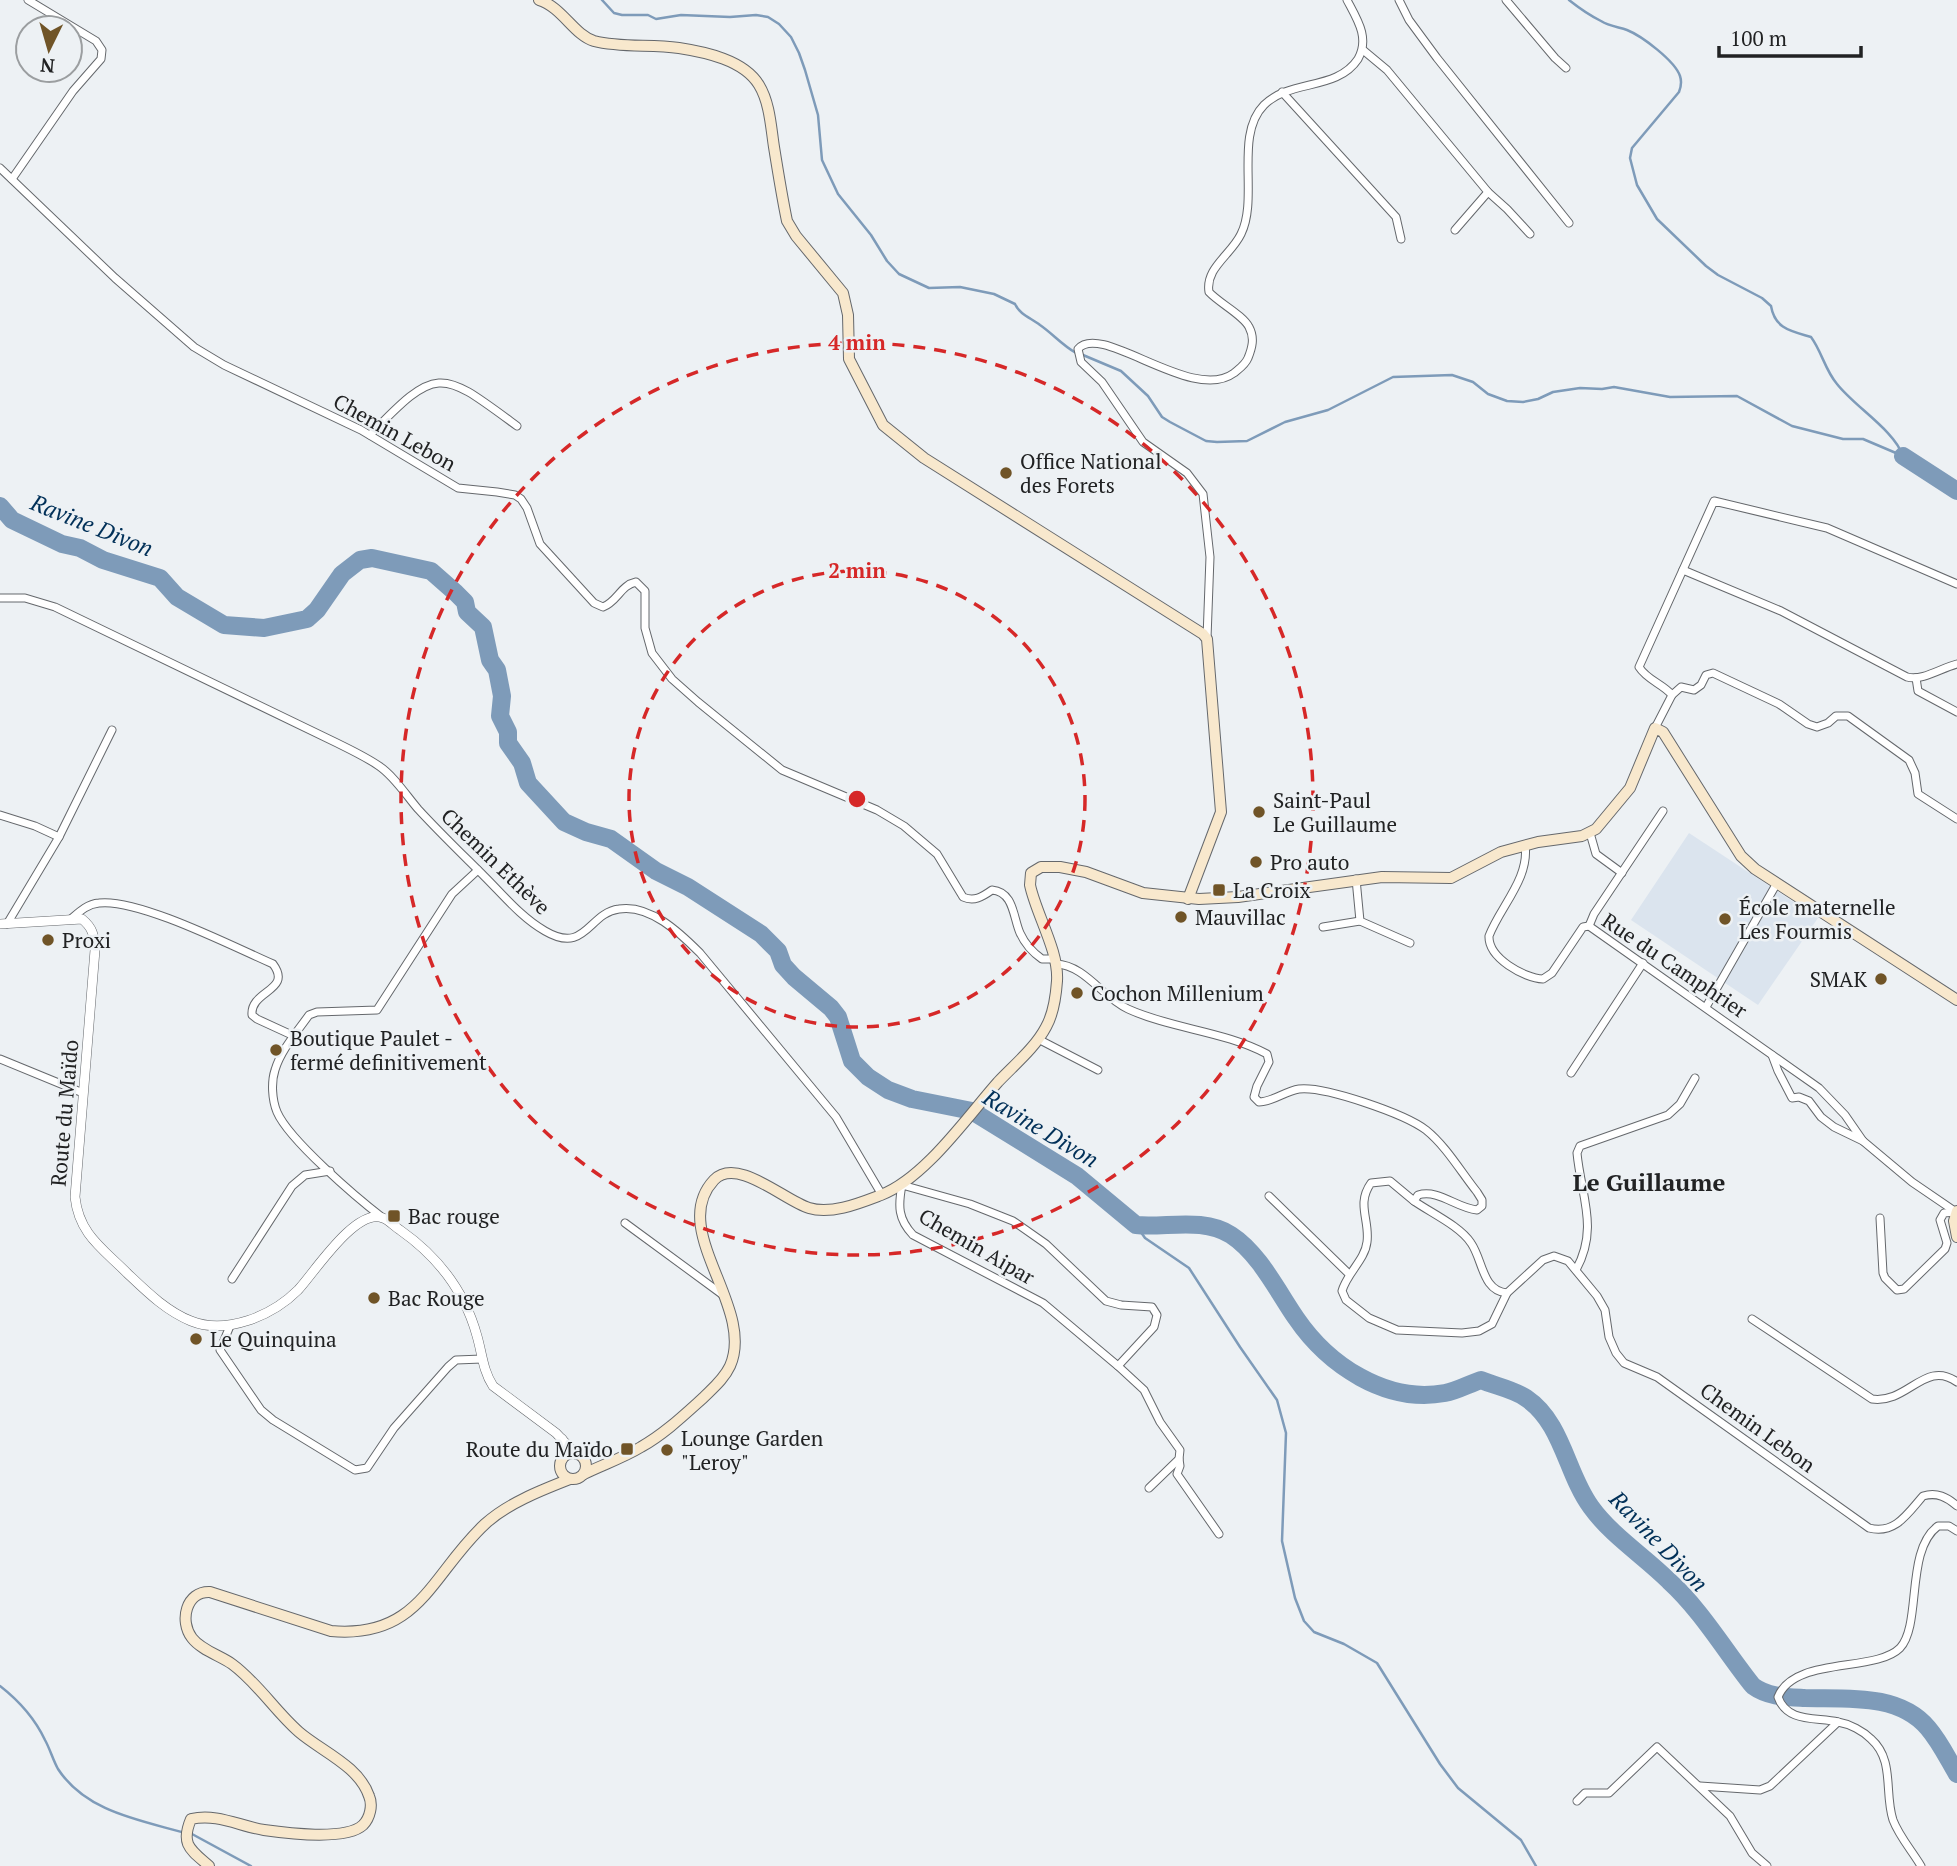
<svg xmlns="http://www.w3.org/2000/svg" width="1957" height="1866" font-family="'PT Serif',serif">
  <rect width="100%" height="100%" fill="#edf1f4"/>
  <path fill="#dbe4ee" d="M1689,833L1818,918L1758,1005L1631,920Z"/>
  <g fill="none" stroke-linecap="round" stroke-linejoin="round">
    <g stroke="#7e9bb9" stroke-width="2.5">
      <path d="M602,0L614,13L622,15H648L656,19L681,15L730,17L756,15L768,17L779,24L791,37L799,53L805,70L818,115L822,160L838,194L871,235L887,261L899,274L929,288L960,287L994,294L1015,304C1020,315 1031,318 1040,325C1053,334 1062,345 1076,353"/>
      <path d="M1569,0C1579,8 1589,15 1601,21C1609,26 1618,27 1627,30C1642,36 1675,61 1680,76C1682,82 1681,87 1679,92L1632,148L1630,158L1637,185L1657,219L1706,266L1718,275L1762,298L1771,306C1775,329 1791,331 1811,337C1822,352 1825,370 1837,384C1855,407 1894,430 1903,456"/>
      <path d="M1083,355L1121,371L1148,396L1162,417L1170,422L1206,441L1217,442L1247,441L1285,422L1328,410L1393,377L1452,375L1473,382L1488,394L1507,401L1523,402L1538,399L1553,392L1580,388L1602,389L1614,387L1670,397L1737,396L1792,426L1843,439H1863L1903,456"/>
      <path d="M1136,1225L1145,1238L1189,1268L1240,1347L1277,1400L1286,1433L1282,1541L1295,1598L1304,1621L1314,1632L1344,1644L1377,1663L1440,1764L1458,1788L1521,1840L1536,1866"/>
      <path d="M0,1686C18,1700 35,1719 45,1740C50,1749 53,1760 58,1769C86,1812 140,1820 185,1833"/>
      <path d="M192,1834L251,1866"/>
    </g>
    <g stroke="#7e9bb9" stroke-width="18">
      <path d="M1903,456L1957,491"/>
      <path d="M0,506L12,520L62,544L80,548L103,560L160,578L177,597L224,625L264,628L307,619L317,610L342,574L360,560L372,558L431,571L456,593L465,602L467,612L483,627L490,660L497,670L502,696L500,716L508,732V743L522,763L528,783L564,822L586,832L611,839L656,871L688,887L761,934L778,951L783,965L794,977L831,1008L838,1017L852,1061L868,1077L888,1090L912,1099L972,1111L1077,1176L1136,1225C1166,1228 1203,1217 1231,1235C1259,1253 1278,1292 1296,1318C1328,1365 1386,1404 1445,1393C1457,1391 1469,1384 1481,1380C1495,1386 1513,1389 1526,1398C1563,1423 1566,1473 1591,1507C1612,1536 1644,1556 1669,1581C1702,1611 1725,1651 1753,1686C1768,1697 1786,1697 1805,1698C1846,1699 1899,1693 1928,1728C1940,1742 1948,1759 1957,1774"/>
    </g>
    <g stroke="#65686c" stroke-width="9">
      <g id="minor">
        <path d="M1399,0L1409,20L1437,58L1569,223"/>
        <path d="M1506,0L1555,58L1566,68"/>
        <path d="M1363,50L1387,70L1488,192L1455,230"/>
        <path d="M1282,92L1396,217L1401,239"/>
        <path d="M0,168L115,278L194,347L224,365L361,430L458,488L497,492L515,495L521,499L527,508L540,544L594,603L603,607C617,602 621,585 636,582L645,591V628L652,653L672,679L698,702L782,770L877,810L904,826L937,854L963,897C974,902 982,897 992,890C1014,892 1013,917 1020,933C1025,944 1032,952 1042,959H1054"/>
        <path d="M12,179L73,91L101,59L102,50L96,41L28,0"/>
        <path d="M1488,192L1507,209L1530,234"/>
        <path d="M370,435C438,364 441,370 517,426"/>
        <path d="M1683,570L1781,611L1907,677C1923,681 1941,668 1957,664"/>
        <path d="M0,598H25L55,607L337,743C351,750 366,757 379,766C394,776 406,795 418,809C440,833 463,855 485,877C504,896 522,918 545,931C586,955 588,913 619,909C650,904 680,933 700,953L836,1117L882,1195"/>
        <path d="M1207,638L1210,557L1203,494L1187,473L1143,442L1102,382L1081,362L1078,349C1101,321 1192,404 1234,373C1240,368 1245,365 1248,358C1252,348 1255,338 1249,327C1243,315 1219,303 1209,292C1205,268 1231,255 1241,234C1259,198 1234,135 1264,105C1290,79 1337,91 1358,59C1370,38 1357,19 1347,0"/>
        <path d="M1916,678L1918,691L1957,712"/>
        <path d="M1672,695C1663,684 1647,680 1639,667L1714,501L1827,528L1957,584"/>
        <path d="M1655,728L1672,695L1681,687L1694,690L1701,685L1706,675L1713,673L1779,704L1808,724L1817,727L1828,723L1836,716H1848L1909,760L1915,773L1918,794L1957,819"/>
        <path d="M0,815L35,826L59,837L7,924"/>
        <path d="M1590,833L1596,854L1622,873"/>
        <path d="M59,837L112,730"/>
        <path d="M1525,845C1530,878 1500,907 1489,936C1488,958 1524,978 1543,979L1552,973L1583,927L1589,926L1819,1088L1845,1115L1863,1141"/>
        <path d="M1356,879L1360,921L1410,943"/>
        <path d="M71,919C79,912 87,904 99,903C138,898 234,947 273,964C293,991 250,990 252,1015L257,1019L294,1036"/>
        <path d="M1589,926L1594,914L1663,811"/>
        <path d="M1323,927L1360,921"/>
        <path d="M1056,964C1085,965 1103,998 1128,1009C1172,1029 1224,1031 1267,1054L1269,1062L1257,1086L1254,1097L1259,1102C1273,1102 1285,1091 1299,1089C1325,1086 1405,1114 1426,1130C1446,1146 1461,1172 1477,1192L1482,1200V1206L1477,1210C1456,1208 1439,1189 1418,1195L1414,1201C1431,1213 1460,1226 1471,1243C1483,1260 1482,1291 1507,1293L1543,1260L1554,1256L1568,1261L1597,1296L1605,1310L1609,1337L1616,1353L1624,1363L1657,1377L1869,1528C1895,1535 1908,1513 1923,1496C1937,1492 1947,1497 1957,1506"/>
        <path d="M1706,1007L1777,883"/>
        <path d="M1038,1039L1098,1070"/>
        <path d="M1772,1055L1778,1071L1792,1098L1799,1097L1809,1101L1821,1117L1834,1127L1863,1141L1912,1182L1956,1212"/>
        <path d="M0,1059L83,1093"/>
        <path d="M1571,1073L1643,963"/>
        <path d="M902,1185L970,1204L1013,1221L1046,1244L1106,1301L1121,1305L1152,1307L1157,1315L1154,1327L1118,1366L1043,1303L913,1235C898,1219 898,1206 902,1185Z"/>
        <path d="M1269,1196L1349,1274"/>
        <path d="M1414,1201L1390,1181L1371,1183C1356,1204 1370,1220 1367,1242C1365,1260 1347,1273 1342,1291L1346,1300L1369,1318L1397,1330L1462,1333L1479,1331L1492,1324L1507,1293"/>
        <path d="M383,1218C357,1198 289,1140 277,1112C272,1100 271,1082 275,1070C281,1050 297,1032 309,1015L317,1012L377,1010L452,894L478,870"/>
        <path d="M1880,1218L1883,1273L1885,1278L1897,1290L1904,1289L1945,1249L1947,1243L1940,1220L1944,1213L1956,1212"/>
        <path d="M625,1223L723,1295"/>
        <path d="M1576,1270C1599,1228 1581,1196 1577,1153L1580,1146L1668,1115L1680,1104L1695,1078"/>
        <path d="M232,1279L292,1186L305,1175L330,1171"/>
        <path d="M1752,1319L1872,1399C1908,1404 1925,1359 1957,1382"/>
        <path d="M230,1326L220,1350L261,1410L273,1420L355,1470L367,1468L394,1428L448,1367L456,1360L482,1359"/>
        <path d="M1118,1366L1144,1390L1160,1422L1180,1450L1179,1459L1149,1488"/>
        <path d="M1179,1459L1180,1466L1177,1474L1219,1534"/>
        <path d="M1700,1786L1760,1790L1770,1786L1838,1722"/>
        <path d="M1577,1801L1585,1793H1609L1657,1747L1730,1816L1752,1853L1767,1866"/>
        <path d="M1921,1866C1912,1851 1899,1836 1893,1820C1884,1793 1895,1760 1871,1739C1863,1731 1850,1724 1838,1722C1816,1717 1787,1723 1778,1697C1794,1656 1875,1673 1900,1648C1922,1624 1905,1550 1938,1526H1949L1957,1531"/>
      </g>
    </g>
    <g stroke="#65686c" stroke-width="10">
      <g id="tertiary">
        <path d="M0,924L82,919C93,928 94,935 95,950L75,1197C79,1234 102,1248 127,1273C146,1291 166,1311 191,1321C226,1335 272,1316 298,1290C314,1273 356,1207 383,1218C389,1220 395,1227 400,1230C437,1256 465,1292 477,1336C482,1353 483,1371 493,1386L556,1433L575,1453"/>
        <path d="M562,1460V1439"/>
      </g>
    </g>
    <g stroke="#65686c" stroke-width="12">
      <g id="secondary">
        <path d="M539,0C562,7 574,35 594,41C621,48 650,44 679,48C705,52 744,60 759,85C770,103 771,128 774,147C778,172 782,197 787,221L796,236L843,293L848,315L849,359L883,425L924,458L1203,634L1207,639L1221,812L1188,899"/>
        <path d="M1957,1211L1954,1221L1957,1237"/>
        <circle cx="573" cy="1466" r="13"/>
        <path d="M584,1474C602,1465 623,1458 641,1447C664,1434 683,1416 703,1398C713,1388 724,1379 730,1366C756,1307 667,1230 714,1180C737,1156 785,1201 809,1208C831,1215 860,1203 881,1195C925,1178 967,1117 998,1082C1014,1065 1035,1048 1046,1027C1054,1013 1056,995 1057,981C1059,951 1036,914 1030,885L1031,873L1041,867H1060L1086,872L1143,893L1199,899L1238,897L1382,877L1451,878L1501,852L1538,842L1582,836L1596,829L1630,788L1655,728L1663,732L1741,856L1755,869L1957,1000"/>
        <path d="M209,1866C191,1850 180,1845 191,1819C217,1813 239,1826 264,1830C285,1833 346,1841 363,1825C370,1818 373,1805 369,1796C359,1766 321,1751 299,1732C275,1711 258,1683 232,1664C221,1656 201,1650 192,1638C179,1621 186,1591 210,1592L331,1631C420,1639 431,1574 485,1524C508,1503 542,1490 570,1479"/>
      </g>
    </g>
    <use href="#minor" stroke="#fff" stroke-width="7"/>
    <use href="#tertiary" stroke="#fff" stroke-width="9"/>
    <use href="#secondary" stroke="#f8e8cd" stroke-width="10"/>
  </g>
  <g fill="none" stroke="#d62828" stroke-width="3.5" stroke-dasharray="12 9">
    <circle cx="857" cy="799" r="228"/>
    <circle cx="857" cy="799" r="456"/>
  </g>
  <g fill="#705427" stroke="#edf1f4" stroke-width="2.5">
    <circle cx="1006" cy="473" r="7"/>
    <circle cx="1259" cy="812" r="7"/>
    <circle cx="1256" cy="862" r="7"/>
    <rect x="1212" y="883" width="14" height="14" rx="3.5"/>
    <circle cx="1181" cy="917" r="7"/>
    <circle cx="1725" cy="919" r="7"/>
    <circle cx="48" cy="940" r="7"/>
    <circle cx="1881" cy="979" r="7"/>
    <circle cx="1077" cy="993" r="7"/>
    <circle cx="276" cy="1050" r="7"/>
    <rect x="387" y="1209" width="14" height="14" rx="3.5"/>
    <circle cx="374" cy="1298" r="7"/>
    <circle cx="196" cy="1339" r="7"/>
    <rect x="620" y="1442" width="14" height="14" rx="3.5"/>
    <circle cx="667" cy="1450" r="7"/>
  </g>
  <g text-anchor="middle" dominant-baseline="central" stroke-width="5" stroke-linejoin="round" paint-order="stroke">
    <g font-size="21" fill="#212223" stroke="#edf1f4">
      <text transform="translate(395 432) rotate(29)">Chemin Lebon</text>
      <text transform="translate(496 861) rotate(44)">Chemin Ethève</text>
      <text transform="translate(1675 965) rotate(34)">Rue du Camphrier</text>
      <text transform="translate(64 1113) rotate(-85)">Route du Maïdo</text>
      <text transform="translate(977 1246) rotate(30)">Chemin Aipar</text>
      <text transform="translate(1758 1427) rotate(36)">Chemin Lebon</text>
    </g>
    <g font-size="21" fill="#212223" stroke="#edf1f4" text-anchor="start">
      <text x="1020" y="461">Office National<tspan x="1020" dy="24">des Forets</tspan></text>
      <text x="1273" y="800">Saint-Paul<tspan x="1273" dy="24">Le Guillaume</tspan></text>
      <text x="1270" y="862">Pro auto</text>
      <text x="1233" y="890">La Croix</text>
      <text x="1739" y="907">École maternelle<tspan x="1739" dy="24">Les Fourmis</tspan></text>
      <text x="1195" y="917">Mauvillac</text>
      <text x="62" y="940">Proxi</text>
      <text x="1867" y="979" text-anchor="end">SMAK</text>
      <text x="1091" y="993">Cochon Millenium</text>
      <text x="290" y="1038">Boutique Paulet -<tspan x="290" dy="24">fermé definitivement</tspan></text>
      <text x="408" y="1216">Bac rouge</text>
      <text x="388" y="1298">Bac Rouge</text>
      <text x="210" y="1339">Le Quinquina</text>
      <text x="681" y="1438">Lounge Garden<tspan x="681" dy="24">"Leroy"</tspan></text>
      <text x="613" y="1449" text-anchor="end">Route du Maïdo</text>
    </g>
    <g font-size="23" font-style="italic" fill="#013058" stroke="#edf1f4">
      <text transform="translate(92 525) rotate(22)">Ravine Divon</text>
      <text transform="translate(1041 1128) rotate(31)">Ravine Divon</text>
      <text transform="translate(1659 1541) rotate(46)">Ravine Divon</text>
    </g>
    <g font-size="24" font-weight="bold" fill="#212223" stroke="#edf1f4">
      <text x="1649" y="1182">Le Guillaume</text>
    </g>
  </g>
  <circle cx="857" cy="799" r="10" fill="#d62828" stroke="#edf1f4" stroke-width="3.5"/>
  <g font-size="21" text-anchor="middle" font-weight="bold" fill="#d62828" stroke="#edf1f4" stroke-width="5" stroke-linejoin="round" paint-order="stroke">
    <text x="857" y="350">4 min</text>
    <text x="857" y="578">2 min</text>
  </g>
  <g transform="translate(49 49) rotate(185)"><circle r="33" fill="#edf1f4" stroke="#9b9ea0" stroke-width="2"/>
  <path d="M0-5L12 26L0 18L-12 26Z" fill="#705427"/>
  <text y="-10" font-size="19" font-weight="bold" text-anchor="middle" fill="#212223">N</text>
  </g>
  <path d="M1719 46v10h142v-10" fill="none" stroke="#212223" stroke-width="3.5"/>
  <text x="1730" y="46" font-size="21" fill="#212223" stroke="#edf1f4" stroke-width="5" paint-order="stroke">100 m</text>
</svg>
